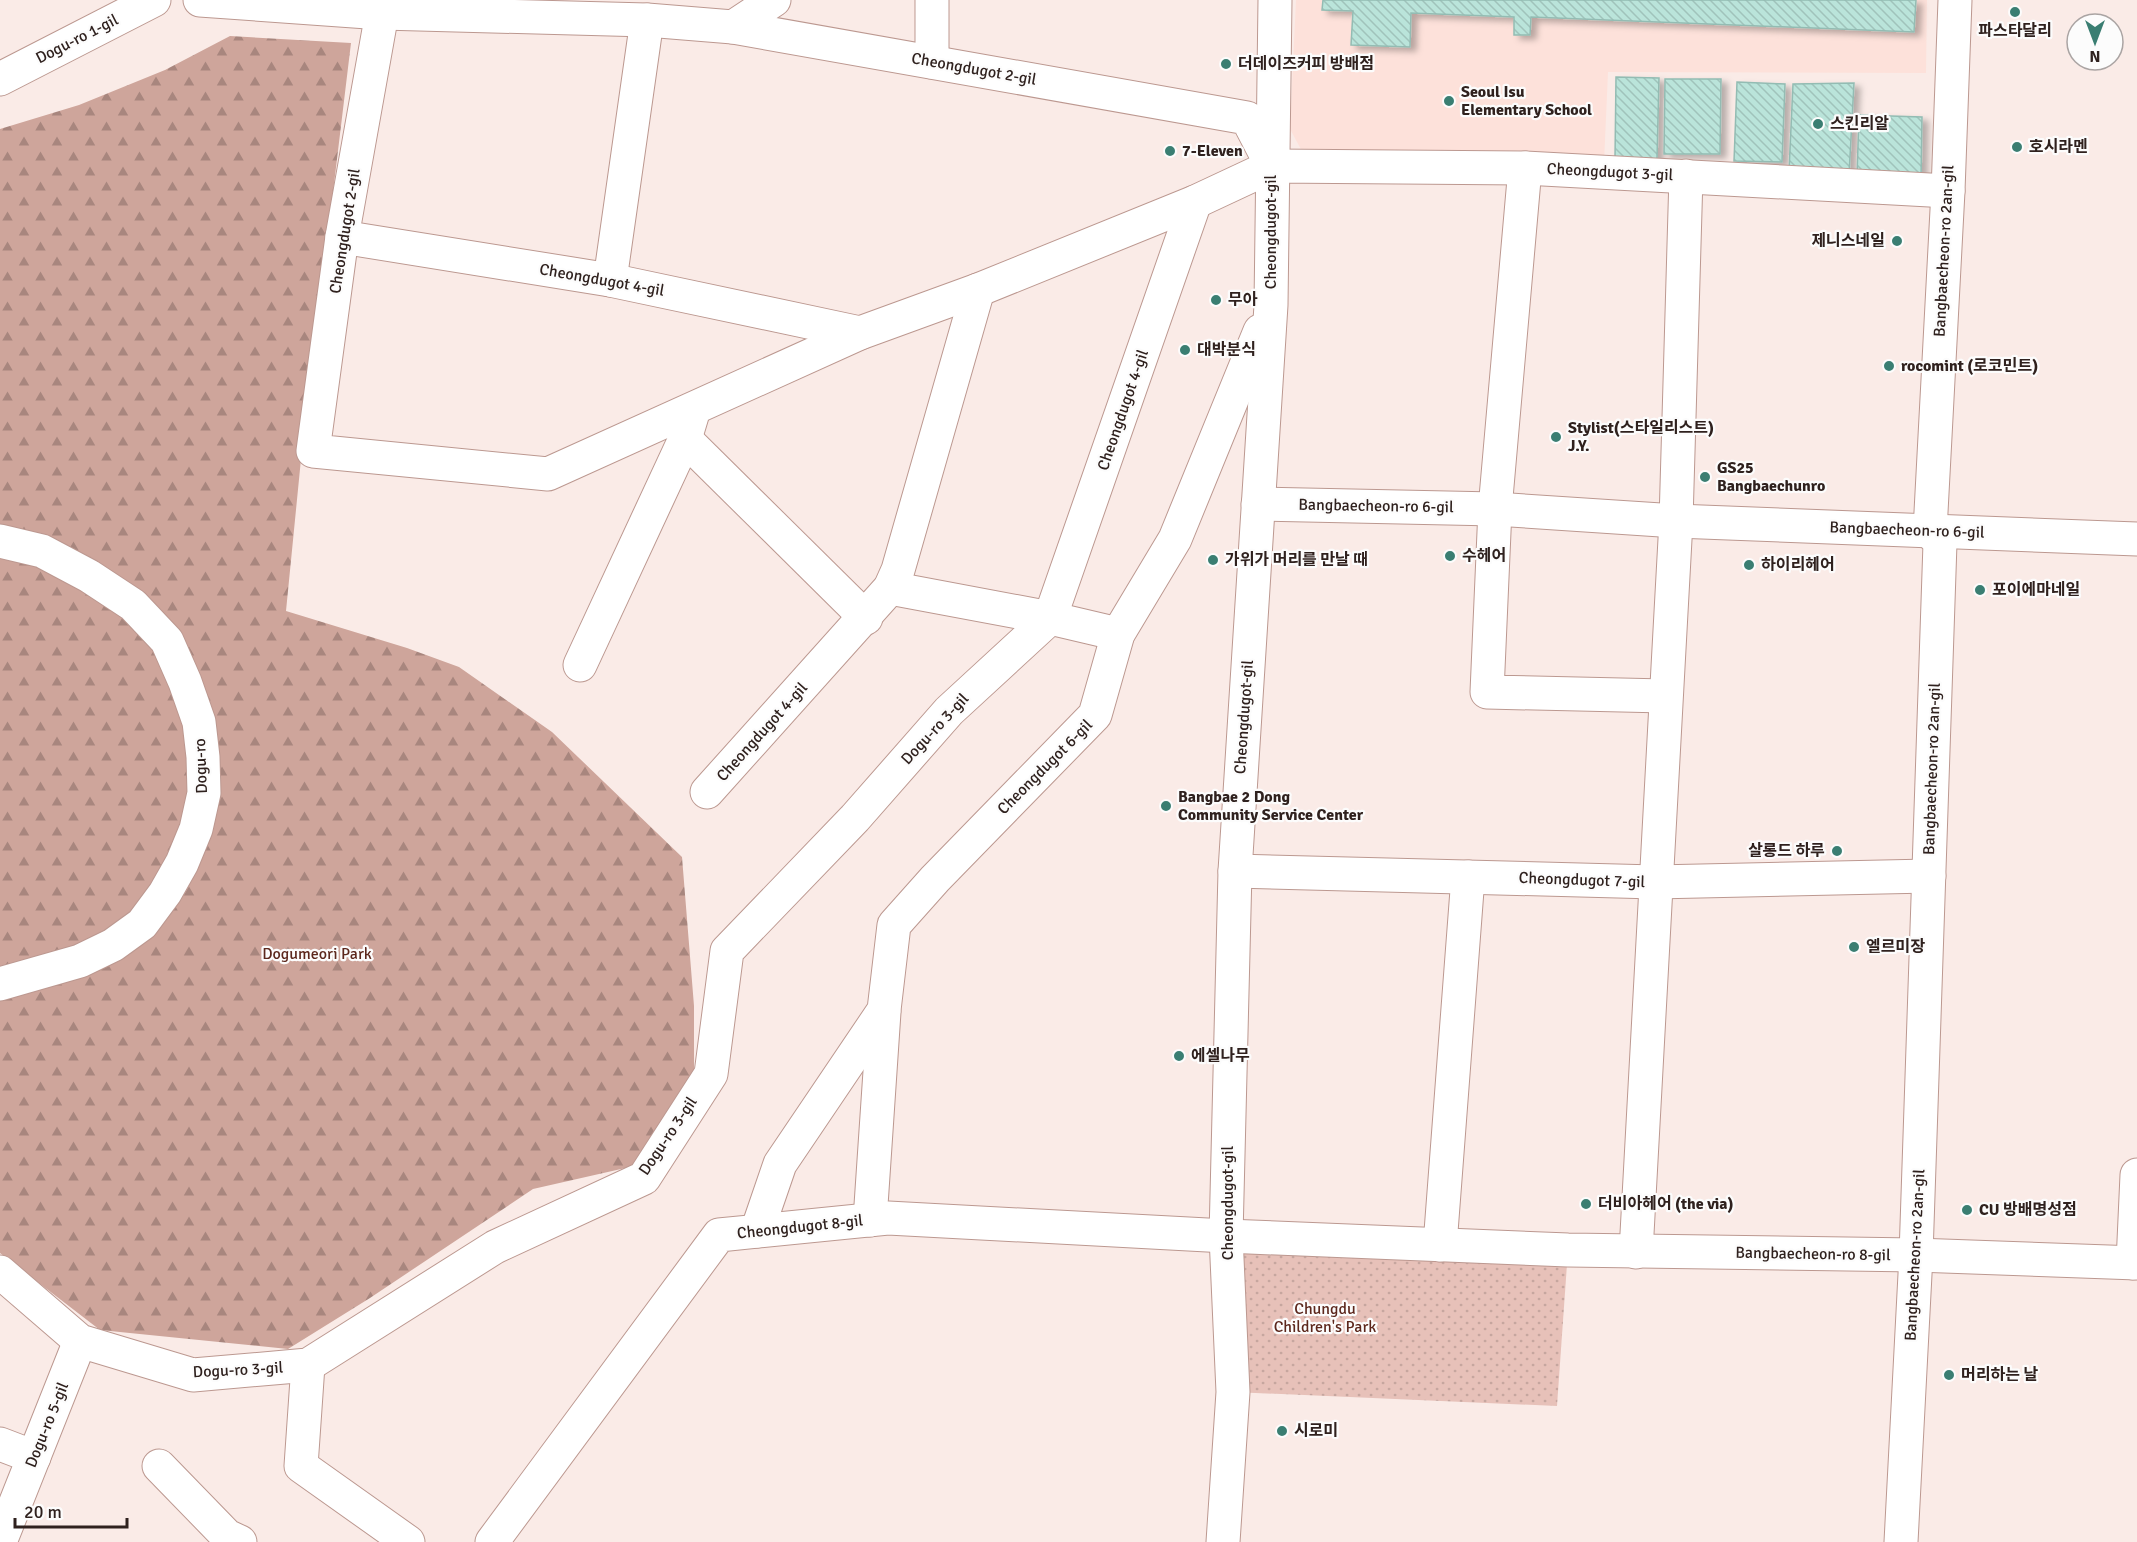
<svg xmlns="http://www.w3.org/2000/svg" width="2137" height="1542" font-family="Signika,'Noto Sans KR',sans-serif">
  <defs>
    <pattern id="grass-dots" width="8" height="8" patternUnits="userSpaceOnUse" patternTransform="scale(1.5)"><rect width="8" height="8" fill="#e7c1b9"/><path d="M2 2h.1M6 6h.1" fill="none" stroke="#c6a69f" stroke-width="1.8" stroke-linecap="round"/></pattern>
    <pattern id="forest-firs" width="22" height="20" patternUnits="userSpaceOnUse" patternTransform="scale(1.5)"><rect width="22" height="20" fill="#cea59b"/><path d="M5 1l3.5 6h-7zM16 11l3.5 6h-7z" fill="#a8867e"/></pattern>
    <pattern id="building-back-hatch" width="6" height="6" patternUnits="userSpaceOnUse" patternTransform="scale(1.5)"><rect width="6" height="6" fill="#bae4da"/><path d="M-1 5l2 2M0 0l6 6M5-1l2 2" fill="none" stroke="#a0c3bb"/></pattern>
    <filter id="shadow"><feDropShadow dx="6" dy="4" stdDeviation="3" flood-color="#0004"/></filter>
  </defs>
  <rect width="100%" height="100%" fill="#faebe7"/>
  <path fill="#fde1da" d="M1296,0H1927L1926,73L1608,72L1604,163L1303,153L1290,129Z"/>
  <path fill="url(#grass-dots)" d="M1226,1236L1568,1250L1557,1406L1233,1392Z"/>
  <path fill="url(#forest-firs)" d="M230,36L351,43L302,449L286,611L407,648L459,667L552,732L682,857L694,1006V1078L643,1164L533,1189L370,1298L288,1349L100,1330L0,1253V129L79,105L165,70Z"/>
  <g fill="url(#building-back-hatch)" stroke="#93bcb3" stroke-width="1.5" filter="url(#shadow)">
    <path d="M1323,0H1916L1914,32L1531,17L1530,35H1514V17L1411,13L1410,47L1351,45L1353,11L1322,10Z"/>
    <path d="M1616,77L1659,78L1657,159H1615Z"/>
    <path d="M1665,79H1721L1720,154H1664Z"/>
    <path d="M1737,82L1785,84L1782,162L1734,161Z"/>
    <path d="M1854,83L1849,175L1789,171L1793,84Z"/>
    <path d="M1859,115L1922,117L1921,179L1857,176Z"/>
  </g>
  <g fill="none" stroke-linecap="round" stroke-linejoin="round">
    <g stroke="#bc9890" stroke-width="35">
      <g id="minor">
        <path d="M200,0L382,13L647,20L733,27L1247,118L1271,164"/>
        <path d="M932,0V62"/>
        <path d="M382,13L342,237L313,451L548,474L860,333L978,290L1195,202L1272,166L1525,168L1948,191"/>
        <path d="M733,27L774,0"/>
        <path d="M0,79L154,0"/>
        <path d="M1525,168L1495,509L1487,692L1665,696"/>
        <path d="M342,237L610,280L860,333"/>
        <path d="M610,280L647,20"/>
        <path d="M685,439L866,618"/>
        <path d="M1258,504L1495,509L1676,521L2137,539"/>
        <path d="M0,541L42,551L89,576L133,605L167,641L185,682L199,722L203,757L204,793L196,829L182,863L165,893L142,924L113,945L80,961L0,984"/>
        <path d="M890,588L1050,618L1118,634"/>
        <path d="M580,665L685,439L694,409"/>
        <path d="M707,792L890,588L898,570L978,290"/>
        <path d="M1235,871L1655,882L1929,876"/>
        <path d="M870,1220L884,1012"/>
        <path d="M757,1231L780,1164L884,1010L894,925L935,879L1095,715L1118,634L1175,539L1260,331"/>
        <path d="M1440,1245L1468,877"/>
        <path d="M1636,1252L1676,521L1686,176"/>
        <path d="M2133,1263L2137,1175"/>
        <path d="M0,1272L80,1341L193,1375L308,1365L495,1247L644,1178L711,1074L727,951L855,818L949,711L1050,618L1195,202"/>
        <path d="M308,1365L301,1466L408,1542"/>
        <path d="M0,1444L34,1457"/>
        <path d="M159,1466L227,1536L240,1542"/>
        <path d="M0,1542L80,1341"/>
        <path d="M492,1542L719,1235L888,1218L1226,1236L1568,1250L1916,1255L2137,1263"/>
        <path d="M1223,1542L1233,1392L1226,1236L1235,871L1271,305L1275,0"/>
        <path d="M1901,1542L1916,1255L1940,543L1930,531L1948,191L1955,0"/>
      </g>
    </g>
    <use href="#minor" stroke="#fff" stroke-width="33"/>
  </g>
  <g fill="#3a7e72" stroke="#fcfcfc" stroke-width="2">
    <circle cx="2015" cy="12" r="6"/>
    <circle cx="1226" cy="64" r="6"/>
    <circle cx="1449" cy="101" r="6"/>
    <circle cx="1818" cy="124" r="6"/>
    <circle cx="2017" cy="147" r="6"/>
    <circle cx="1170" cy="151" r="6"/>
    <circle cx="1897" cy="241" r="6"/>
    <circle cx="1216" cy="300" r="6"/>
    <circle cx="1185" cy="350" r="6"/>
    <circle cx="1889" cy="366" r="6"/>
    <circle cx="1556" cy="437" r="6"/>
    <circle cx="1705" cy="477" r="6"/>
    <circle cx="1450" cy="556" r="6"/>
    <circle cx="1213" cy="560" r="6"/>
    <circle cx="1749" cy="565" r="6"/>
    <circle cx="1980" cy="590" r="6"/>
    <circle cx="1166" cy="806" r="6"/>
    <circle cx="1837" cy="851" r="6"/>
    <circle cx="1854" cy="947" r="6"/>
    <circle cx="1179" cy="1056" r="6"/>
    <circle cx="1586" cy="1204" r="6"/>
    <circle cx="1967" cy="1210" r="6"/>
    <circle cx="1949" cy="1375" r="6"/>
    <circle cx="1282" cy="1431" r="6"/>
  </g>
  <g text-anchor="middle" dominant-baseline="central" stroke-width="4.5" stroke-linejoin="round" paint-order="stroke">
    <g font-size="16" font-weight="bold" fill="#2f211e" stroke="#fcfcfc" text-anchor="start">
      <text x="2015" y="31" text-anchor="middle">파스타달리</text>
      <text x="1238" y="64">더데이즈커피 방배점</text>
      <text x="1461" y="92">Seoul Isu<tspan x="1461" dy="18">Elementary School</tspan></text>
      <text x="1830" y="124">스킨리알</text>
      <text x="2029" y="147">호시라멘</text>
      <text x="1182" y="151">7-Eleven</text>
      <text x="1885" y="241" text-anchor="end">제니스네일</text>
      <text x="1228" y="300">무아</text>
      <text x="1197" y="350">대박분식</text>
      <text x="1901" y="366">rocomint (로코민트)</text>
      <text x="1568" y="428">Stylist(스타일리스트)<tspan x="1568" dy="18">J.Y.</tspan></text>
      <text x="1717" y="468">GS25<tspan x="1717" dy="18">Bangbaechunro</tspan></text>
      <text x="1462" y="556">수헤어</text>
      <text x="1225" y="560">가위가 머리를 만날 때</text>
      <text x="1761" y="565">하이리헤어</text>
      <text x="1992" y="590">포이에마네일</text>
      <text x="1178" y="797">Bangbae 2 Dong<tspan x="1178" dy="18">Community Service Center</tspan></text>
      <text x="1825" y="851" text-anchor="end">살롱드 하루</text>
      <text x="1866" y="947">엘르미장</text>
      <text x="1191" y="1056">에셀나무</text>
      <text x="1598" y="1204">더비아헤어 (the via)</text>
      <text x="1979" y="1210">CU 방배명성점</text>
      <text x="1961" y="1375">머리하는 날</text>
      <text x="1294" y="1431">시로미</text>
    </g>
    <g font-size="16" fill="#2f211e" stroke="#fcfcfc">
      <text transform="translate(77 39) rotate(-27)">Dogu-ro 1-gil</text>
      <text transform="translate(974 69) rotate(10)">Cheongdugot 2-gil</text>
      <text transform="translate(1610 172) rotate(3)">Cheongdugot 3-gil</text>
      <text transform="translate(345 231) rotate(-81)">Cheongdugot 2-gil</text>
      <text transform="translate(1271 232) rotate(-90)">Cheongdugot-gil</text>
      <text transform="translate(1944 251) rotate(-87)">Bangbaecheon-ro 2an-gil</text>
      <text transform="translate(602 280) rotate(10)">Cheongdugot 4-gil</text>
      <text transform="translate(1123 410) rotate(-71)">Cheongdugot 4-gil</text>
      <text transform="translate(1376 506) rotate(1)">Bangbaecheon-ro 6-gil</text>
      <text transform="translate(1907 530) rotate(2)">Bangbaecheon-ro 6-gil</text>
      <text transform="translate(1244 717) rotate(-86)">Cheongdugot-gil</text>
      <text transform="translate(935 729) rotate(-47)">Dogu-ro 3-gil</text>
      <text transform="translate(762 732) rotate(-48)">Cheongdugot 4-gil</text>
      <text transform="translate(201 766) rotate(-92)">Dogu-ro</text>
      <text transform="translate(1045 767) rotate(-45)">Cheongdugot 6-gil</text>
      <text transform="translate(1932 769) rotate(-88)">Bangbaecheon-ro 2an-gil</text>
      <text transform="translate(1582 880) rotate(2)">Cheongdugot 7-gil</text>
      <text transform="translate(668 1136) rotate(-56)">Dogu-ro 3-gil</text>
      <text transform="translate(1228 1203) rotate(-90)">Cheongdugot-gil</text>
      <text transform="translate(800 1227) rotate(-6)">Cheongdugot 8-gil</text>
      <text transform="translate(1813 1254) rotate(1)">Bangbaecheon-ro 8-gil</text>
      <text transform="translate(1915 1255) rotate(-87)">Bangbaecheon-ro 2an-gil</text>
      <text transform="translate(238 1370) rotate(-3)">Dogu-ro 3-gil</text>
      <text transform="translate(47 1425) rotate(-68)">Dogu-ro 5-gil</text>
    </g>
    <g font-size="16" fill="#5c271c" stroke="#fcfcfc">
      <text x="317" y="954">Dogumeori Park</text>
      <text x="1325" y="1309">Chungdu<tspan x="1325" dy="18">Children's Park</tspan></text>
    </g>
  </g>
  <g transform="translate(2095 42) rotate(180)"><circle r="28" fill="#fcfcfc" stroke="#aaa4a3" stroke-width="1.5"/>
  <path d="M0-4.5L10 22L0 15L-10 22Z" fill="#3a7e72"/>
  <text y="-9" font-size="16" font-weight="bold" text-anchor="middle" fill="#2f211e">N</text>
  </g>
  <path d="M15 1518v9h112v-9" fill="none" stroke="#2f211e" stroke-width="3"/>
  <text x="24" y="1518" font-size="18" fill="#2f211e" stroke="#fcfcfc" stroke-width="4.5" paint-order="stroke">20 m</text>
</svg>
